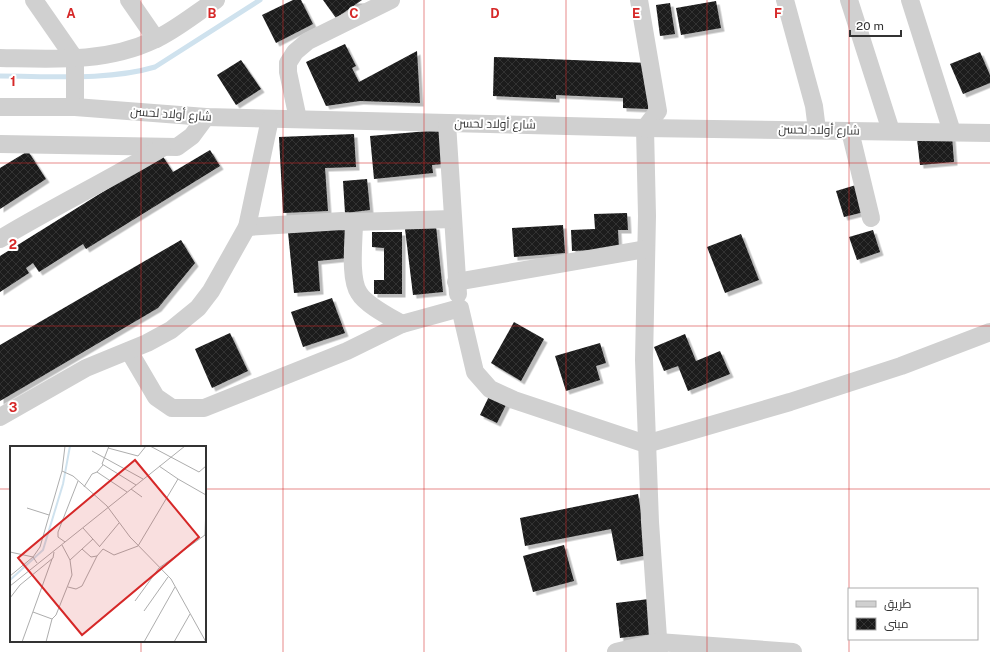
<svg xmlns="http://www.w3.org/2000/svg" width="990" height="652" font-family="'Public Sans',Cairo,sans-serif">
  <defs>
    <pattern id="building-cross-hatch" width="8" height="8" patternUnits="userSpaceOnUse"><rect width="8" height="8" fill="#1a1a1a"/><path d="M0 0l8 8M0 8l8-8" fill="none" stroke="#333"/></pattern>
    <filter id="shadow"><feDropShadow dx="3.5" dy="3.5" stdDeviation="0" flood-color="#0004"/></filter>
  </defs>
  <rect width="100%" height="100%" fill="#fff"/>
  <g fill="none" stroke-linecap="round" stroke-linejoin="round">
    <path stroke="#cfe2ee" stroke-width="5" d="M0,76C49,76 108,81 155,67L260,0"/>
  </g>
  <g fill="url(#building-cross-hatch)" filter="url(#shadow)">
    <path d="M293,0H301L313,24L276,43L262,15Z"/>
    <path d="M323,0H362L336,18Z"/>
    <path d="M716,1L721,28L681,35L676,8Z"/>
    <path d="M670,3L675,34L660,36L656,5Z"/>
    <path d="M345,44L356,66L352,68L359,82L417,51L420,103L360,101L326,106L306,62Z"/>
    <path d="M980,52L990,75V83L963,94L950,64Z"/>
    <path d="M494,57L649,63L648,109L623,108V98L556,95V99L493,96Z"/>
    <path d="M241,60L261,89L236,105L217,75Z"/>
    <path d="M440,130L443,164L432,165L433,173L374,179L370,136Z"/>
    <path d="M354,134L356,167L325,168L328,211L283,213L279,137Z"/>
    <path d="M952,136L954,162L920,165L917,139Z"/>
    <path d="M210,150L220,166L86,249L83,244L39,272L33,263L26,268L29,273L0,292V256L162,155L173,172Z"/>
    <path d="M28,151L46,179L0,209V168Z"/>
    <path d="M367,179L370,210L345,213L343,181Z"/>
    <path d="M856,185L864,212L844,217L836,191Z"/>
    <path d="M627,213L628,230H618L619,249L572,251L571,230L595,229L594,214Z"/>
    <path d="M563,225L565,253L514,257L512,228Z"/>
    <path d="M346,226L347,258L318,261L320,291L294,293L288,232Z"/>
    <path d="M436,226L443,292L413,295L405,229Z"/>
    <path d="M873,230L880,252L857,260L849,237Z"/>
    <path d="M372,232H402V294H374V280H384V248L372,247Z"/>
    <path d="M741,234L759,280L725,293L707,247Z"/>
    <path d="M181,240L195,263L158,308L0,401V345Z"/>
    <path d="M332,298L345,333L303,347L291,312Z"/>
    <path d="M514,322L544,339L521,381L491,363Z"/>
    <path d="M230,333L248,371L212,388L195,349Z"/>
    <path d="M685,334L696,361L720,351L730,374L688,391L678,366L664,371L654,347Z"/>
    <path d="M600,343L606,363L596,366L600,380L566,391L555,356Z"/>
    <path d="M492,390L509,399L497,423L480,415Z"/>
    <path d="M638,494L648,555L617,561L611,529L525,546L520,518Z"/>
    <path d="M564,545L574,581L533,592L523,556Z"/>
    <path d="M649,599L654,634L620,638L616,603Z"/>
  </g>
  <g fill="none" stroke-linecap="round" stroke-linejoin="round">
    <g stroke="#d0d0d0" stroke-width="18">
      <path d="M34,0L75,59V107"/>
      <path d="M129,0L156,39"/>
      <path d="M639,0L658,111L645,128L647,216L644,360L650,522L659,652"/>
      <path d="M785,0L814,106L817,130"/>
      <path d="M849,0L891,131"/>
      <path d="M910,0L952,132"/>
      <path d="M0,58C52,59 106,63 154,40C176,30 196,13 216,0"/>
      <path d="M0,107H75L206,117L645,128L990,133"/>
      <path d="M298,119L288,72V63L295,52L308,41L391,0"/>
      <path d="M447,123L458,294"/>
      <path d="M850,131L871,218"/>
      <path d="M0,144L177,147L192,136L206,117"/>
      <path d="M354,222C354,240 349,278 359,293C366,305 390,317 402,324L460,308L475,372L490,389L514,400L646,444L790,402L901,366L990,332"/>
      <path d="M247,227L342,221L354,222L453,219"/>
      <path d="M0,239C53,207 109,180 162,148"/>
      <path d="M456,282L646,249"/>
      <path d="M129,351L156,397L172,408H204L347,351L402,324"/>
      <path d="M0,417L86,368L147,343L171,330L198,308L211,291L247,227L270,119"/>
      <path d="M616,652L658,642L793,652"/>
    </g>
  </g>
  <path fill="none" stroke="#d62828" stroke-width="1" stroke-opacity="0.55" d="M141,0V447M283,0V652M424,0V652M566,0V652M707,0V652M849,0V652M0,163H990M0,326H990M0,489H11M205,489H990M141,641V652"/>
  <g text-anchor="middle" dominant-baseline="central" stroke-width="4" stroke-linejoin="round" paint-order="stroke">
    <g font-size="12" fill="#333" stroke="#fff">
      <text transform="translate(171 114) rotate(4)">شارع أولاد لحسن</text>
      <text transform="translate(495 124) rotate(1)">شارع أولاد لحسن</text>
      <text transform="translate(819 130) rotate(1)">شارع أولاد لحسن</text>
    </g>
  </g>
  <g transform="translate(10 446)">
    <rect width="196" height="196" fill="#fff"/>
    <path fill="none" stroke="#cfe2ee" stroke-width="2" d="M0,134L33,104L53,38L60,0"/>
    <path fill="none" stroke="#adadad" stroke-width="1" d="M99,0L92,18L126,39M140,0L189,26L196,20M98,2L128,10L136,0M82,5L133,33M52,25L63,30L97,60L120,91L161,133L196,196M87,26L117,46M168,33L196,49M74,41L82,28L87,26L93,19M121,43L132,51M17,62L39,69M73,82L90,101M55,96L48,91V86L68,35M90,100L109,77M72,103L81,111L87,110L93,103L104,109L128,100L168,33L149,20M0,106L23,111L27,117M60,114L83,93M0,130L23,111L30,101L52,25L55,0M0,140L175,0M58,141L66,143L72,140L87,110M0,152L10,139L43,112L44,106M125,155L149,122L195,89L196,57M134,165L158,131M23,166L42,173L46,169L62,129L60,114L52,99M12,196L42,113M36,196L42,173M134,196L165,141M164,196L180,168"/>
    <path fill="#d62828" fill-opacity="0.15" stroke="#d62828" stroke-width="2" d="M125,14L189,91L72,189L8,112Z"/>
    <rect width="196" height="196" fill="none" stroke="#333" stroke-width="2"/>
  </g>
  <g font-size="13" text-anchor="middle" font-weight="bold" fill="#d62828" stroke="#fff" stroke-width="4" stroke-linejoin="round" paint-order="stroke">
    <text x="71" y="18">A</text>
    <text x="212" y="18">B</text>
    <text x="354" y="18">C</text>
    <text x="495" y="18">D</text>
    <text x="636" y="18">E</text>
    <text x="778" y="18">F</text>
    <text x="13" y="86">1</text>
    <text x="13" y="249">2</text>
    <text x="13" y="412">3</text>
  </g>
  <rect x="848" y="588" width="130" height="52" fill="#ffffff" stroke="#adadad"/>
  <rect x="856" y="601" width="20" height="6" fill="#d0d0d0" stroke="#adadad"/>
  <text x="884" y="608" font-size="12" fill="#333333">طريق</text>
  <rect x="856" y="618" width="20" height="12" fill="url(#building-cross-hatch)" stroke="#adadad"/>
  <text x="884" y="628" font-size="12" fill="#333333">مبنى</text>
  <path d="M850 30v6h51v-6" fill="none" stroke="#333333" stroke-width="2"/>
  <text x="856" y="30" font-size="12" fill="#333333" stroke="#ffffff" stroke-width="3" paint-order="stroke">20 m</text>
</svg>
